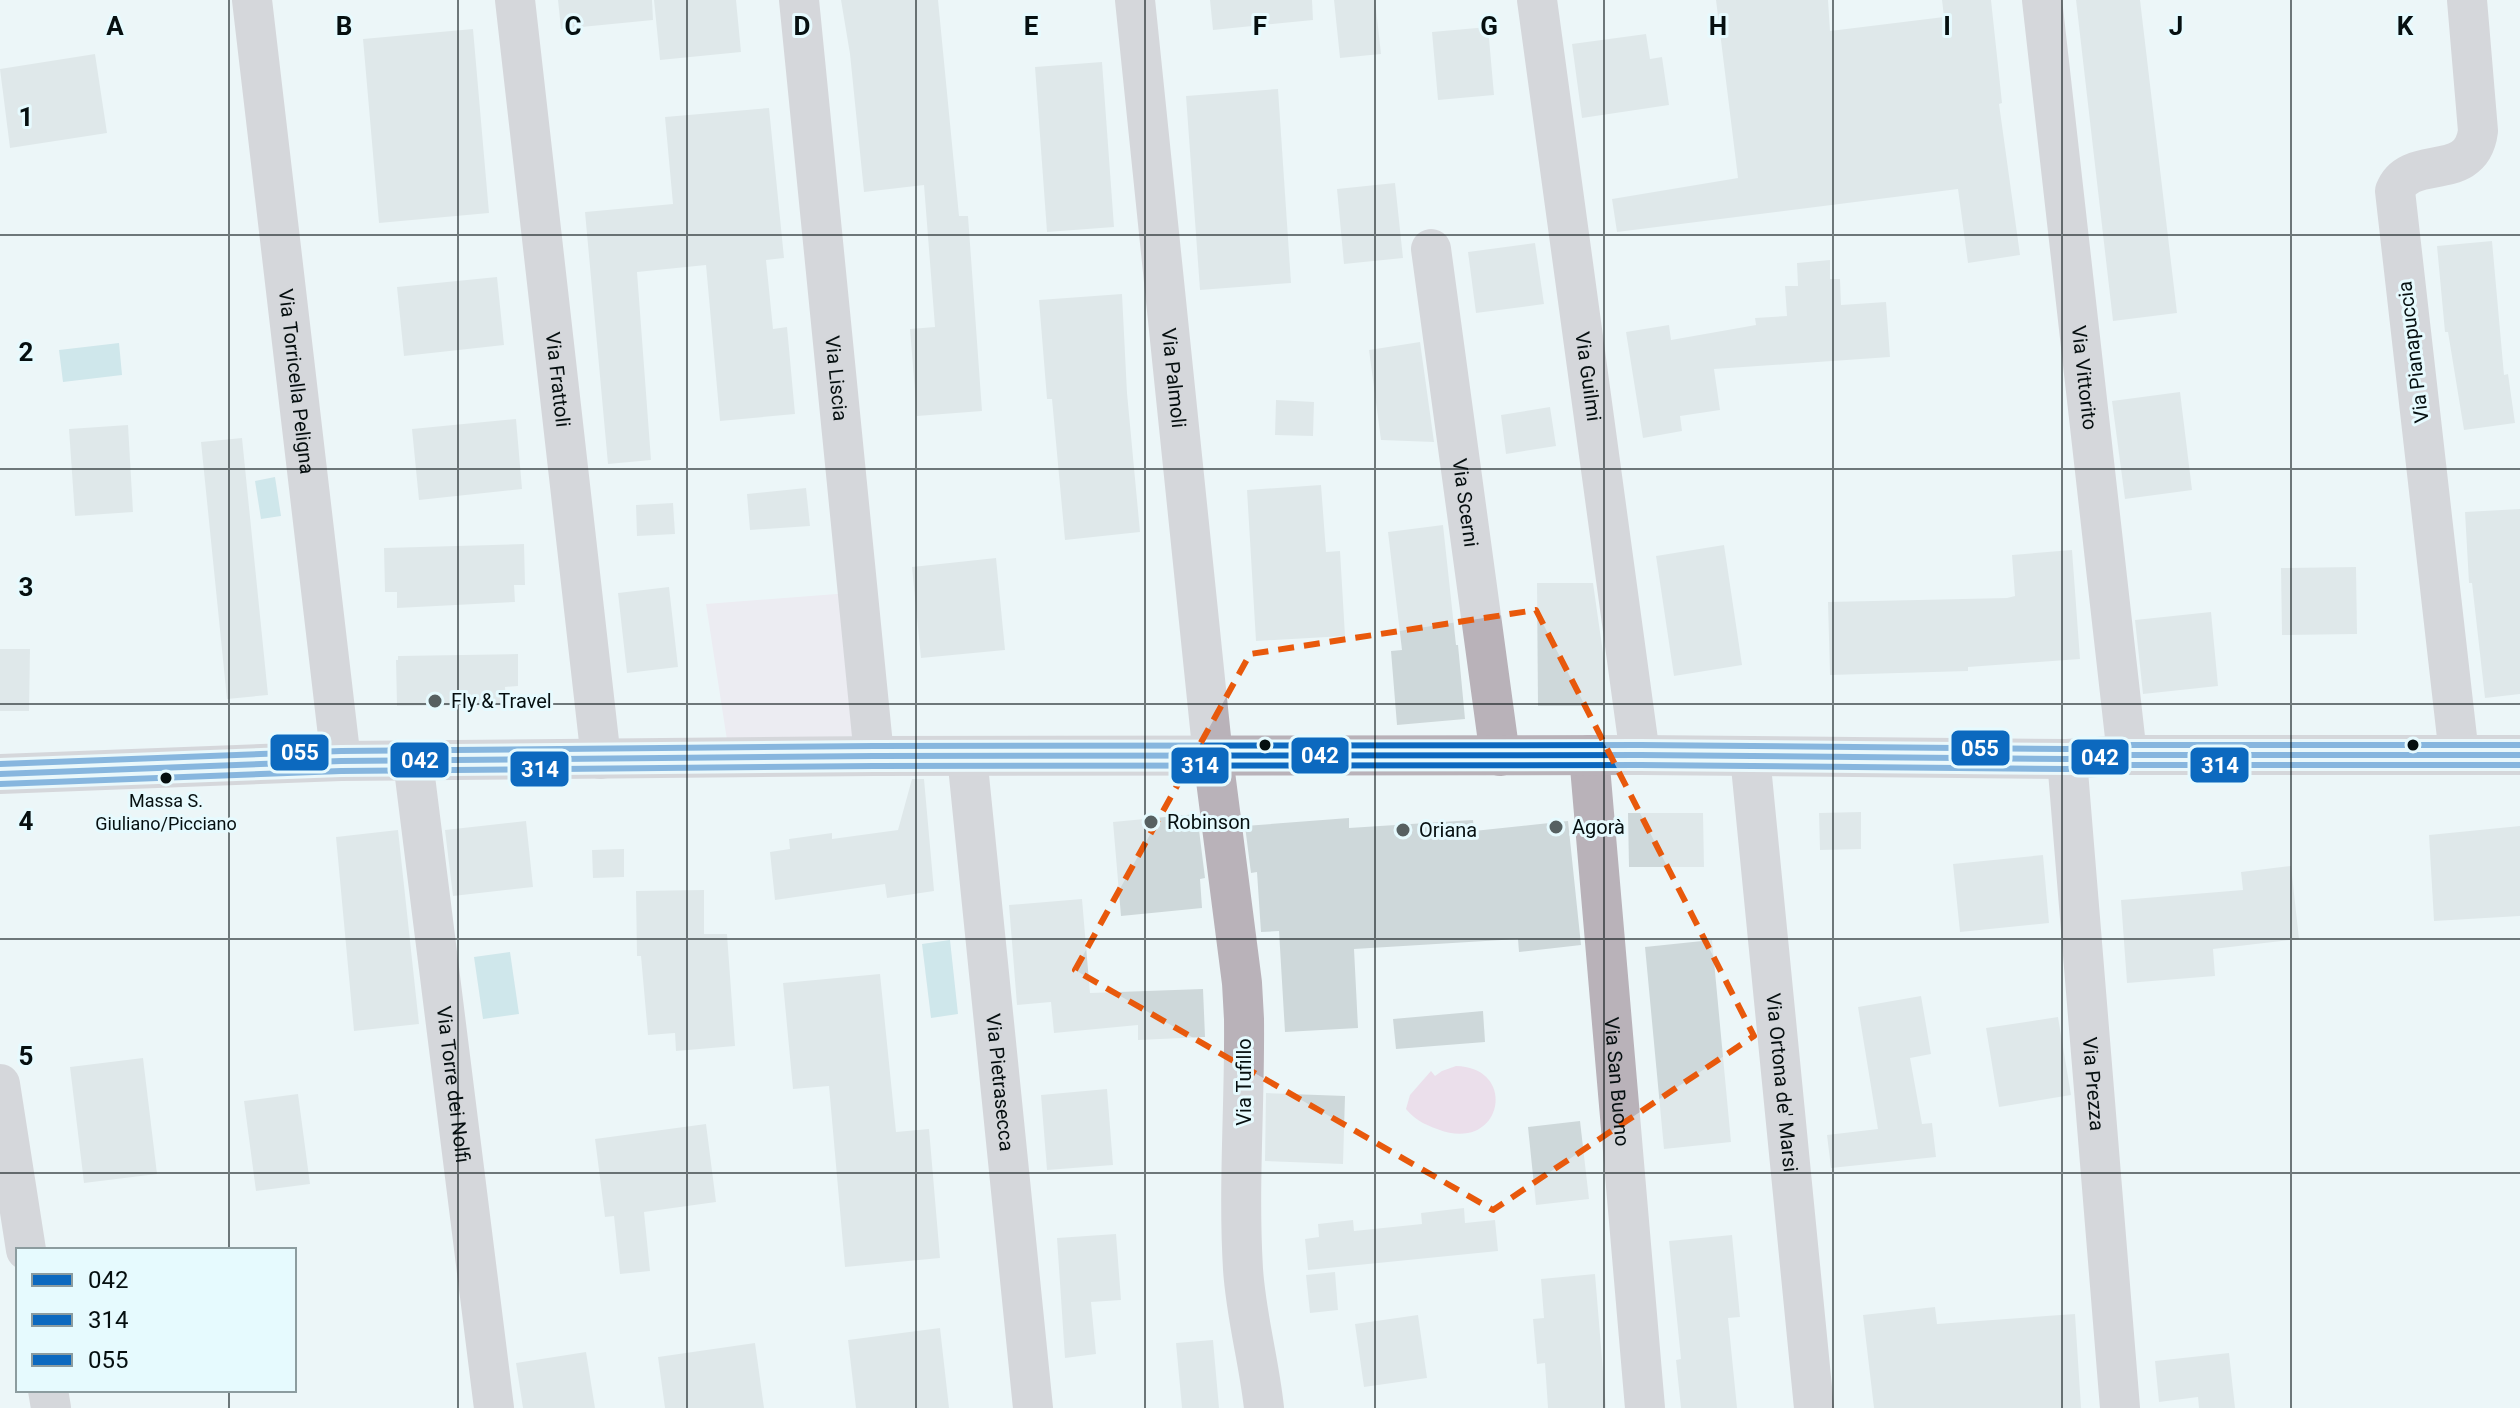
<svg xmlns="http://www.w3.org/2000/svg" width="2520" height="1408" font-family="Roboto,sans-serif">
  <rect width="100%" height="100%" fill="#ecf6f8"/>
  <g fill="#ebdfeb">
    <path d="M850,593L862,736L727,740L706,604Z"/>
    <path d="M1456,1066C1519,1067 1503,1155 1437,1129C1424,1124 1415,1120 1406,1109L1410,1095L1431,1071L1435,1076L1442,1071Z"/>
  </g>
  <g fill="#acd4db">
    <path d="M119,343L122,375L63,382L59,350Z"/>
    <path d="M275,477L281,516L261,519L255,481Z"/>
    <path d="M950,940L958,1014L931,1018L922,944Z"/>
    <path d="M510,952L519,1014L483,1019L474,957Z"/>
  </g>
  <g fill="#ced8da">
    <path d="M558,0H652L653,20L561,29Z"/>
    <path d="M654,0H736L741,52L660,60Z"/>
    <path d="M841,0H938L959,216H968L982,411L917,416L910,329L935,327L924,185L864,192L850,54Z"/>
    <path d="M1210,0H1312L1313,20L1213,30Z"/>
    <path d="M1334,0H1375L1381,54L1340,58Z"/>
    <path d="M1716,0H1828L1830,31L1944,17L1942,0H1991L2002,103L1999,104L2020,255L1968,263L1958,189L1617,232L1612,199L1738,178Z"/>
    <path d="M2076,0H2140L2177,313L2113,321Z"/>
    <path d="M1488,27L1494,95L1438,100L1432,32Z"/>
    <path d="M473,29L489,213L379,223L363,39Z"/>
    <path d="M1646,34L1650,59L1662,57L1669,105L1582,118L1572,44Z"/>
    <path d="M95,54L107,133L10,148L0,69Z"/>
    <path d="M1102,62L1114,227L1047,232L1035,67Z"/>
    <path d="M1278,89L1291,283L1200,290L1186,96Z"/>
    <path d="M769,108L784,258L766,260L773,329L787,327L795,414L720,421L706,265L637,272L651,460L608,464L585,212L673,204L665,117Z"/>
    <path d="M1395,183L1403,258L1344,264L1337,189Z"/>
    <path d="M2492,241L2504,375L2508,374L2515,423L2464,430L2448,332H2445L2437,246Z"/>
    <path d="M1535,243L1544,304L1476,313L1468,252Z"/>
    <path d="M1830,260V279H1840L1841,305L1886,302L1890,357L1714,369L1720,410L1680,416L1682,431L1643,438L1626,332L1669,325L1671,340L1756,325L1755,318L1787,316L1785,286H1798L1797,263Z"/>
    <path d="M497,277L504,345L404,356L397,287Z"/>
    <path d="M1122,294L1127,393L1140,532L1065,540L1052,399H1047L1039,300Z"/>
    <path d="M1420,342L1434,442L1381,440L1369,350Z"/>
    <path d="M2180,392L2192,490L2125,499L2112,401Z"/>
    <path d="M1276,400L1314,402L1313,436L1275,435Z"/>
    <path d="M1550,407L1556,446L1506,454L1501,415Z"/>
    <path d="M516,419L522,489L419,500L412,429Z"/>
    <path d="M128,425L133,512L75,516L69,429Z"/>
    <path d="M242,438L268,695L227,699L201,442Z"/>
    <path d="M1321,485L1326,552L1340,551L1345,636L1256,641L1247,490Z"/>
    <path d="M806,488L810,526L750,530L747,494Z"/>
    <path d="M673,503L675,534L637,536L636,505Z"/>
    <path d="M2520,509V694L2485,698L2472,583H2469L2465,512Z"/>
    <path d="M1443,525L1456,645H1458L1465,719L1397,725L1391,651L1402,650L1388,532Z"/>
    <path d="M524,544L525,585H514L515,602L397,608V592H385L384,548Z"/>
    <path d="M1724,545L1742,665L1674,676L1656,556Z"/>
    <path d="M2072,550L2080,659L1968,667V671L1830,675L1828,602L2007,598L2015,596L2012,555Z"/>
    <path d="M996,558L1005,650L921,658L912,567Z"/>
    <path d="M2356,567L2357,634L2282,635L2281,568Z"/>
    <path d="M1537,583H1593L1605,667V706H1538Z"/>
    <path d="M669,587L678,667L627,673L618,593Z"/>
    <path d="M2211,612L2218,686L2143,694L2135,620Z"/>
    <path d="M0,649H30L29,711H0Z"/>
    <path d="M518,654V686L505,687L506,705L397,706L396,660H398V656Z"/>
    <path d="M912,779H924L934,891L887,898L885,884L775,900L770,852L790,849L789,839L832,833V839L898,830Z"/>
    <path d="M1861,812V849L1820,850L1819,813Z"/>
    <path d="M1628,813H1703L1704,867H1629Z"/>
    <path d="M1197,814L1205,878L1200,879L1202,908L1121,916L1113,822Z"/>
    <path d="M1349,818V828L1473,820L1474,831L1568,821L1581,945L1519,952L1518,939L1354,949L1358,1028L1285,1032L1279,931L1261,932L1257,872L1251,873L1245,826Z"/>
    <path d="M526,821L533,887L453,896L445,830Z"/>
    <path d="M2520,826V916L2434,921L2429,835Z"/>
    <path d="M398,830L419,1024L354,1031L336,837Z"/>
    <path d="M624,849V877L593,878L592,850Z"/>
    <path d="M2043,855L2049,923L1960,932L1953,864Z"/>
    <path d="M2291,866L2299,939L2213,949L2215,976L2127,983L2121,900L2243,890L2241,872Z"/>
    <path d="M704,890V934H727L735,1046L676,1051L675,1033L648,1035L641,956H637L636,891Z"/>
    <path d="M1082,899L1090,993L1203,989L1205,1037L1138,1040V1025L1054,1033L1051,1002L1017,1005L1009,905Z"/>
    <path d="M1712,940L1731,1142L1664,1149L1645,947Z"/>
    <path d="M880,974L896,1132L929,1129L940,1258L845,1267L829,1086L793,1089L783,983Z"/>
    <path d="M1921,996L1931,1054L1910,1058L1922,1124L1932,1123L1936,1157L1831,1168L1827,1135L1878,1129L1858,1007Z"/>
    <path d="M1483,1011L1485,1042L1396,1049L1393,1019Z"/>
    <path d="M2058,1017L2071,1095L1999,1107L1986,1028Z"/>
    <path d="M143,1058L157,1174L84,1183L70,1067Z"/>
    <path d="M1107,1089L1113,1165L1047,1170L1041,1095Z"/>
    <path d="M1266,1093L1345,1096L1343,1164L1265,1161Z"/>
    <path d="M298,1094L310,1184L256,1191L244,1101Z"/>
    <path d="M1580,1121L1589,1199L1536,1205L1528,1127Z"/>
    <path d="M706,1124L716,1202L644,1212L650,1271L620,1274L614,1216L605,1217L595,1139Z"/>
    <path d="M1464,1208L1465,1223L1495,1220L1498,1251L1308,1270L1305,1239L1319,1237L1318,1224L1353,1220L1354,1231L1422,1224L1421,1213Z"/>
    <path d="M1116,1234L1121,1300L1091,1302L1096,1354L1065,1358L1057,1238Z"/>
    <path d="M1732,1235L1740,1317L1728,1318L1737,1408H1681L1676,1360L1681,1359L1669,1241Z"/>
    <path d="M1335,1272L1338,1310L1310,1313L1306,1275Z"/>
    <path d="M1595,1274L1606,1408H1548L1545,1363L1537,1364L1533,1319L1544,1318L1541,1279Z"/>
    <path d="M1935,1307L1937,1324L2075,1314L2081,1408H1874L1863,1315Z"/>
    <path d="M1418,1315L1427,1378L1364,1387L1355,1324Z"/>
    <path d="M940,1328L949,1408H856L848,1340Z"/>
    <path d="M1213,1340L1219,1408H1182L1176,1343Z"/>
    <path d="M755,1343L764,1408H665L658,1357Z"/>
    <path d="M586,1352L595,1408H523L516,1363Z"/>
    <path d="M2229,1353L2235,1408H2199L2198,1397L2159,1402L2155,1361Z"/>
  </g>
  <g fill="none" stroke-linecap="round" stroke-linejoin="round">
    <g stroke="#b9b2b9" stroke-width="40">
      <path id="s1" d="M252,0L341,761"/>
      <path id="s2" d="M515,0L601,759"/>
      <path id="s3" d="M799,0L874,756"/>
      <path id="s4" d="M1135,0L1213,757L1242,983L1244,1019C1245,1102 1238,1186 1243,1269C1246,1316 1259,1361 1264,1408"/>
      <path id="s5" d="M1537,0L1640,755"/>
      <path id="s6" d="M2042,0L2127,755"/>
      <path id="s7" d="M1431,249L1500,756"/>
      <path id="s8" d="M1589,755L1645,1408"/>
      <path d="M2459,755L2395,191C2410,152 2471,185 2478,131L2467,0"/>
      <path id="s9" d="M967,756L1033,1408"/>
      <path id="s10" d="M1750,756L1814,1408"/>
      <path id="s11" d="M2067,759L2120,1408"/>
      <path id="s12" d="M413,761L494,1408"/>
      <path d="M0,774L341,761L874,756L1640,755L2067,759L2127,755H2520"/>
      <path d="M0,1084L26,1250"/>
      <path d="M48,1390L51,1408"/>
    </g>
    <g stroke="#e6fafe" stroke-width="12">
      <path id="bus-1" d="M0,774L341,761L874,756L1640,755L2067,759L2127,755H2520"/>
    </g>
    <g stroke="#e6fafe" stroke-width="12">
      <path id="bus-2" d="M0,784L341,771L874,766L1640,765L2067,769L2127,765H2520"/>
    </g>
    <g stroke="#e6fafe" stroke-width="12">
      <path id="bus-3" d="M0,764L341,751L874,746L1640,745L2067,749L2127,745H2520"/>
    </g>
    <use href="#bus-1" stroke="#0c69bf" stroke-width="6"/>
    <use href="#bus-2" stroke="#0c69bf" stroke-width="6"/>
    <use href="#bus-3" stroke="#0c69bf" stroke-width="6"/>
  </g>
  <path d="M0 0H2520V1408H0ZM1536,610L1754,1036L1493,1210L1075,970L1250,654Z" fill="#ecf6f8" fill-opacity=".55" fill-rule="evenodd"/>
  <path fill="none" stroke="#e8590c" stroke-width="6" stroke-dasharray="16 10" stroke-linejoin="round" d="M1536,610L1754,1036L1493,1210L1075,970L1250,654Z"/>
  <path fill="none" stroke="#060f10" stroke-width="2" stroke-opacity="0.55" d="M229,0V1250M458,0V1408M687,0V1408M916,0V1408M1145,0V1408M1375,0V1408M1604,0V1408M1833,0V1408M2062,0V1408M2291,0V1408M0,235H2520M0,469H2520M0,704H2520M0,939H2520M0,1173H2520M229,1390V1408"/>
  <g fill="#566061" stroke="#e6fafe" stroke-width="3">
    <circle cx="435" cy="701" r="8"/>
    <circle cx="1151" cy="822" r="8"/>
    <circle cx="1556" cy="827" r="8"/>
    <circle cx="1403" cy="830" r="8"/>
  </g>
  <g fill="#060f10" stroke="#e6fafe" stroke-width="3">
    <circle cx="1265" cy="745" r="7"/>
    <circle cx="2413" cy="745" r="7"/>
    <circle cx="166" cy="778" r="7"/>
  </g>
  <g text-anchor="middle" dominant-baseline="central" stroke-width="6" stroke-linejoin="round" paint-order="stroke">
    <g font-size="18" fill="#060f10" stroke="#e6fafe">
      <text x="166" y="800">Massa S.<tspan x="166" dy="23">Giuliano/Picciano</tspan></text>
    </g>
    <g font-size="20" fill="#060f10" stroke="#e6fafe">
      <text transform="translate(2413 352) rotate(-97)">Via Pianapuccia</text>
      <text stroke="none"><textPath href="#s5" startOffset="380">Via Guilmi</textPath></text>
      <text stroke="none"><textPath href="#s3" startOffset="380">Via Liscia</textPath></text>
      <text stroke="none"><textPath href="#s4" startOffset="380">Via Palmoli</textPath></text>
      <text stroke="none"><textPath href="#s6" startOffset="380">Via Vittorito</textPath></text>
      <text stroke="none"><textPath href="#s2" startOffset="382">Via Frattoli</textPath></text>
      <text stroke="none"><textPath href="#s1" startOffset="384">Via Torricella Peligna</textPath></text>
      <text stroke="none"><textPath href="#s7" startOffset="256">Via Scerni</textPath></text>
      <text stroke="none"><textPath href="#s9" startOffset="328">Via Pietrasecca</textPath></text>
      <text transform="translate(1244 1082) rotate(-90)">Via Tufillo</text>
      <text stroke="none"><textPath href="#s8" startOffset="328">Via San Buono</textPath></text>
      <text stroke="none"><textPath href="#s10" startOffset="328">Via Ortona de' Marsi</textPath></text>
      <text stroke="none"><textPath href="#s12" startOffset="326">Via Torre dei Nolfi</textPath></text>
      <text stroke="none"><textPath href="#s11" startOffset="326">Via Prezza</textPath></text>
    </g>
    <g font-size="20" fill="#060f10" stroke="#e6fafe" text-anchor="start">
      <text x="451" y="701">Fly &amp; Travel</text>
      <text x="1167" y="822">Robinson</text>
      <text x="1572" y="827">Agorà</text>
      <text x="1419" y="830">Oriana</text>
    </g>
  </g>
  <g font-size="26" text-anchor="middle" font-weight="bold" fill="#060f10" stroke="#e6fafe" stroke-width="6" stroke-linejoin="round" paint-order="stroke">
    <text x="115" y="35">A</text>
    <text x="344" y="35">B</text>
    <text x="573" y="35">C</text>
    <text x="802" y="35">D</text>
    <text x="1031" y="35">E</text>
    <text x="1260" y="35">F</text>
    <text x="1489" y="35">G</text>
    <text x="1718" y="35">H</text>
    <text x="1947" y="35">I</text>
    <text x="2176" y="35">J</text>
    <text x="2405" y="35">K</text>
    <text x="26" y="126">1</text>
    <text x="26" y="361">2</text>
    <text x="26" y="596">3</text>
    <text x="26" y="830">4</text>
    <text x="26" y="1065">5</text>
  </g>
  <g stroke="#e6fafe" stroke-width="3">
    <rect x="1950" y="729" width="61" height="38" rx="8" fill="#0c69bf"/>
    <rect x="269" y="733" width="61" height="39" rx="8" fill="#0c69bf"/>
    <rect x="1290" y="736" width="60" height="39" rx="8" fill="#0c69bf"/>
    <rect x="2070" y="738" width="60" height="38" rx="8" fill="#0c69bf"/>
    <rect x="389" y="741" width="61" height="38" rx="8" fill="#0c69bf"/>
    <rect x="2189" y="746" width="61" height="38" rx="8" fill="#0c69bf"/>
    <rect x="1170" y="746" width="60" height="39" rx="8" fill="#0c69bf"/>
    <rect x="509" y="750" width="61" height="38" rx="8" fill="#0c69bf"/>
  </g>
  <g font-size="22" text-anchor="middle" font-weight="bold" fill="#fff">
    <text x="1980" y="756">055</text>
    <text x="300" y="760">055</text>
    <text x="1320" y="763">042</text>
    <text x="2100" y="765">042</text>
    <text x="420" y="768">042</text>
    <text x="2220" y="773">314</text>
    <text x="1200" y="773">314</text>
    <text x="540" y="777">314</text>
  </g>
  <rect x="16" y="1248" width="280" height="144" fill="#e6fafe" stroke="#8c9c9f" stroke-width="2"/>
  <rect x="32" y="1274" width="40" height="12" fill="#0c69bf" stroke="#8c9c9f" stroke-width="2"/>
  <text x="88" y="1288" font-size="24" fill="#060f10">042</text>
  <rect x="32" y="1314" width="40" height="12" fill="#0c69bf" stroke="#8c9c9f" stroke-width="2"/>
  <text x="88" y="1328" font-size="24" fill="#060f10">314</text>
  <rect x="32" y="1354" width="40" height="12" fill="#0c69bf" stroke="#8c9c9f" stroke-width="2"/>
  <text x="88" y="1368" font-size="24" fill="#060f10">055</text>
</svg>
